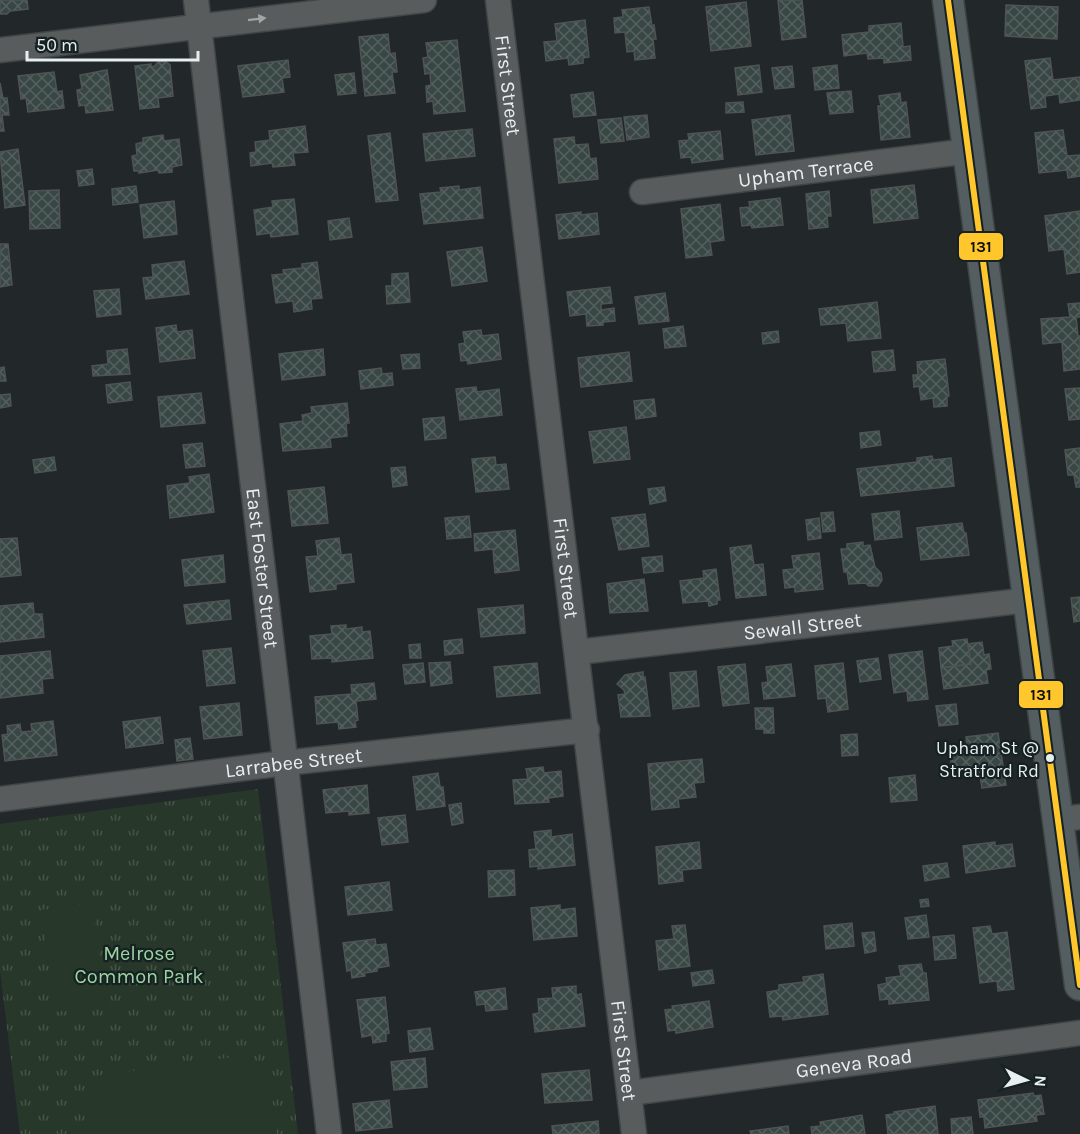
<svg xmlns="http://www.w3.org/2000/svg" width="1080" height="1134" font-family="Karla,sans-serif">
  <defs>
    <pattern id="park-tufts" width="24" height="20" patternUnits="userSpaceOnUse" patternTransform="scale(1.5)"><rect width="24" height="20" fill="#273729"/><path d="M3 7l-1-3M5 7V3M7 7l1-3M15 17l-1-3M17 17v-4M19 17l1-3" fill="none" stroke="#465448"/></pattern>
    <pattern id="building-cross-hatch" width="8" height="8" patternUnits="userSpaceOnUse" patternTransform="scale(1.5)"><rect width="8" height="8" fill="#384644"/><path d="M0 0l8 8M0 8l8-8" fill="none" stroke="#55615f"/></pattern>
  </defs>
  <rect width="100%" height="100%" fill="#222829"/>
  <path fill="url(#park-tufts)" d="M258,789L298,1134H20L0,970V824Z"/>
  <g fill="#273729">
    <path d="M92,903L105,1004L55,1012L41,910Z"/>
    <path d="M248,1055L268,1071L277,1134H89L88,1099L95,1076Z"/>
  </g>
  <g fill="url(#building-cross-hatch)" stroke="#4f5353" stroke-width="1.5">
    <path d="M0,0H27L28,9L10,11L7,14H0Z"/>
    <path d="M778,0H802L806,37L782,40Z"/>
    <path d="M746,2L751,46L711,51L706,7Z"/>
    <path d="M1006,5L1058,7L1057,39L1005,36Z"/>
    <path d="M649,7L652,26L654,25L656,39H653L655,58L635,60L634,51L627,52L625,32L615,33L614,18L623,17L622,10Z"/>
    <path d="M585,20L589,57L583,58V63L569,65L568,58L546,61L544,42L557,41L555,24Z"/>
    <path d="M901,23L903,47L910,46L911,60L884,63V58L868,59L867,53L844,56L842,35L869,32V26Z"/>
    <path d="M388,34L390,54L395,53L397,72H392L395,93L365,96L359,37Z"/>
    <path d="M457,40L465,111L434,114L433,101L427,102L426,86L431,85L430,73L425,74L423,58L428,57L426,43Z"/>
    <path d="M1050,58L1053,80L1080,77V100L1060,103L1059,94L1045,96L1046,107L1031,109L1025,61Z"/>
    <path d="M288,60L290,77L282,78L284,92L243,97L238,66Z"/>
    <path d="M165,61L170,65L173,96L158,98L159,107L140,109L135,66L151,64V67L155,66L158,62Z"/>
    <path d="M759,65L762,92L738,95L735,68Z"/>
    <path d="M837,65L839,88L815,90L813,68Z"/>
    <path d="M792,66L794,87L775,89L772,68Z"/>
    <path d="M107,70L113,110L86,113L85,105L79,106L77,90L82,89L80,75Z"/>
    <path d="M54,72L57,92L62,91L64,108L28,112L26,98L21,99L18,76Z"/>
    <path d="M354,73L356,93L338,95L335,75Z"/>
    <path d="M0,83L3,98H7L9,115H2L4,131H0Z"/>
    <path d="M851,91L853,112L830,114L827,93Z"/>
    <path d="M593,92L596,115L574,117L571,95Z"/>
    <path d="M900,93L901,103L906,102L910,137L881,140L878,106H881L879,96Z"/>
    <path d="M743,102L744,112L726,113V103Z"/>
    <path d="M647,115L649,137L627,140L624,117Z"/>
    <path d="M790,115L794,151L756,155L752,120Z"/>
    <path d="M621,118L624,141L601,143L598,120Z"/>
    <path d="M305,126L308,152L293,153L295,165L273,167L272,163L251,166L250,153L256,152L255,142L270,140L269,131Z"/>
    <path d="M472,129L475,156L426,161L423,134Z"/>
    <path d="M1063,130L1067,156L1080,155V176L1068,178L1067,170L1039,173L1035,133Z"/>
    <path d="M720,131L723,159L692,163L691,157L681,158L679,141L689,140L688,134Z"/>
    <path d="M390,133L398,200L376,202L368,136Z"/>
    <path d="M163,135L164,141L179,139L182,165L172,167V172L159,173L158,170L139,173V171H134L132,156L137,155L136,144L143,142V138Z"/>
    <path d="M574,137L575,145L588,144L590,159L596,158L598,179L559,183L554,139Z"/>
    <path d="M18,149L25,205L5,208L0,152Z"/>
    <path d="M92,169L94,184L79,186L77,171Z"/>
    <path d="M914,185L918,218L874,223L871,190Z"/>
    <path d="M136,186L138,202L113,205L112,189Z"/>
    <path d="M459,186V190L480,187L483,218L424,224L420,194L441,192L440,188Z"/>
    <path d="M59,190L60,228L30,229L29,191Z"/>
    <path d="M829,191L831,216H827L828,227L809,229L806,194Z"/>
    <path d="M780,198L783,225L752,228L751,225L742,226L740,208L750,207L749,202Z"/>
    <path d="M294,199L298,234L271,237L270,233L257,235L254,210L273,207L272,201Z"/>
    <path d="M174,201L177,234L144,238L140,205Z"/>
    <path d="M720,204L724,240L710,242L712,255L686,258L681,209Z"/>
    <path d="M1080,211V272L1067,274L1064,249L1049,251L1045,216Z"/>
    <path d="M581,212V215L597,213L599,234L559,239L556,215Z"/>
    <path d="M349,218L352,237L330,240L328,221Z"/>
    <path d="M0,244H8L12,285L0,287Z"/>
    <path d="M482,247L487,281L452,286L447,252Z"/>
    <path d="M184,261L189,294L146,299L143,278L153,277L152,265Z"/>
    <path d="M317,262L322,298L311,299L312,309L294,312L293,301L276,303L272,275L284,274L283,270L302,268V264Z"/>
    <path d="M408,273L410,302L387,304L386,286H392V274Z"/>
    <path d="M610,287L612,303L601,304V310L614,308L615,321L603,322V325L587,326L586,314L570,316L567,292Z"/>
    <path d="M119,289L121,314L97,317L94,291Z"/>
    <path d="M665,293L669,321L639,324L635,297Z"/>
    <path d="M877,302L881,338L848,341L846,323L821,325L819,309Z"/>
    <path d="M1080,303V317H1076L1078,336H1080V369L1064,371L1062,342L1043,344L1041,319L1070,317L1068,304Z"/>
    <path d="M176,325L177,332L192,330L195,358L160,362L156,328Z"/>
    <path d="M683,326L686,346L665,348L663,329Z"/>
    <path d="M481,330L482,336L498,334L501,359L468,364L467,360L461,361L459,344L465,343L463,332Z"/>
    <path d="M778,331L779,342L763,344L762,333Z"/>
    <path d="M127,349L130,374L93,376L92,366L108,364L107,351Z"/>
    <path d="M323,349L325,375L282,380L279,354Z"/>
    <path d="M893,350L895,370L874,372L872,352Z"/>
    <path d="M629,352L632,381L581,387L578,358Z"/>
    <path d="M419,354L420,368L403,369L401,355Z"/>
    <path d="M945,359L949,396H947V406L934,407L933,398L921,400L919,386L914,387L913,375H918L917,362Z"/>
    <path d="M4,367L6,381H0V368Z"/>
    <path d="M381,368L382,374L392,373L393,385L361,389L359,371Z"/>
    <path d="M130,382L132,400L108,403L106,385Z"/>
    <path d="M476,387L477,392L499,389L502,415L460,420L456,389Z"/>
    <path d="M1080,388V419L1069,420L1065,389Z"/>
    <path d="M201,393L205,423L161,427L158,397Z"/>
    <path d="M10,394L11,406L0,408V395Z"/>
    <path d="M654,399L656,416L636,419L634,401Z"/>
    <path d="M347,403L349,423H346L347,436L330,438L331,447L283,451L280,424L303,421L302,415L312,413L311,407Z"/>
    <path d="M444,417L446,438L425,440L423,419Z"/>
    <path d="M626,427L630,459L594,463L589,432Z"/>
    <path d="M879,431L881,445L861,448L860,433Z"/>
    <path d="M202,443L205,466L186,468L183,445Z"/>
    <path d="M1080,448V487H1076L1074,475H1068L1065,450Z"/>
    <path d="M932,456L933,460L951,458L954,486L861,496L857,469L917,462V458Z"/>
    <path d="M54,457L56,470L35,473L33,460Z"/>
    <path d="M495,457L496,465L506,464L509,489L476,492L472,459Z"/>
    <path d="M405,467L407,485L393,487L391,468Z"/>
    <path d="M209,474L214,512L170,518L167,486L190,483L189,477Z"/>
    <path d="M324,487L328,523L292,526L288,491Z"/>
    <path d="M664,487L666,501L650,504L648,489Z"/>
    <path d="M899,511L902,537L875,540L872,514Z"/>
    <path d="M833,512L835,531L823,532L821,513Z"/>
    <path d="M645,514L649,546L619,550L612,518Z"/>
    <path d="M469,516L471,537L447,539L445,518Z"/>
    <path d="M819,518L821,538L808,540L806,520Z"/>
    <path d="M962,523L964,533H966L969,555L921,560L917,528Z"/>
    <path d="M515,530L519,570L495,573L493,549L475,551L474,534Z"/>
    <path d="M17,538L21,575L0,577V539Z"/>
    <path d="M339,538L341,555L351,554L354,582L336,584V589L310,592L306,557L318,556L316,541Z"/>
    <path d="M863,542V546L870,545L875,567L881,573L882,580L878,586H869L865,583L849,584L847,572H844L841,549H847V544Z"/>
    <path d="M751,545L754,565L763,564L766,595L736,598L730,548Z"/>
    <path d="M819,553L823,589L795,592V587L785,588L783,570L794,569L792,556Z"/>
    <path d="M223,555L225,582L185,586L182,560Z"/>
    <path d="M662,556L663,571L644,573L642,558Z"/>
    <path d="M716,569L720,600H717V604L709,606L708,601L683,603L680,581L704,578L703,571Z"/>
    <path d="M644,579L648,611L610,613L607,584Z"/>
    <path d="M1080,597V621L1074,622L1071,598Z"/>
    <path d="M229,600L231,619L187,624L184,605Z"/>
    <path d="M33,603L34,614H42L44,637L0,642V606Z"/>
    <path d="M523,605L525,633L481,637L478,609Z"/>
    <path d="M346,625V629L362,627V632L370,631L373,658L332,662V658L312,659L310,636L332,634L331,626Z"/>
    <path d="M462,639L463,653L445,655L444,641Z"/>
    <path d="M967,639L971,664L941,668L939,648L953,646L952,641Z"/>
    <path d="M982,642L984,655L989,654L991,669L986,670L988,683L944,689L941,668L971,664L968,644Z"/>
    <path d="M420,644L421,658H410L409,645Z"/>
    <path d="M231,648L235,683L207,686L203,651Z"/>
    <path d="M50,651L53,678L42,679L43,693L0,698V656Z"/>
    <path d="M922,651L928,699L908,701L907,691L894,693L889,655Z"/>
    <path d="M878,658L881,679L860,682L857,661Z"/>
    <path d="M450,662L452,683L431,686L429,663Z"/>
    <path d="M423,663L425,682L405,684L403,665Z"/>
    <path d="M537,663L540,693L497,697L494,667Z"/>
    <path d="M843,663L848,709L828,712L826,698L818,699L815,666Z"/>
    <path d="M745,664L749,703L723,706L718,667Z"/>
    <path d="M791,664L795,696L764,699L762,683L768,682L766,667Z"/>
    <path d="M696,671L699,706L673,709L670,673Z"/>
    <path d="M643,672V677H645L650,716L621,717L618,695L625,694L624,690L617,684L625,675Z"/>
    <path d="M374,683L376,699L356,701L358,720L355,721L356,727L339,729L338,722L317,724L315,697L352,694L351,685Z"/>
    <path d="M239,703L242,735L204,739L200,707Z"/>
    <path d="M956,704L958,724L939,726L936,706Z"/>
    <path d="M755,708H773L774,733H764V729H756Z"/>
    <path d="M160,717L163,743L126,748L123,722Z"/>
    <path d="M53,721L57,755L5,761L2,735L8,734L7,726L20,724L21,732L32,731L31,724Z"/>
    <path d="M998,733L1006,785L982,788L979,770L970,771V767L952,770L949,749L967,746L966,737Z"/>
    <path d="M857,734L858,755L842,756L841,735Z"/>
    <path d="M190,738L193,759L177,761L175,740Z"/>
    <path d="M702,759L704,782L694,783L696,797L678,799L679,807L652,810L648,764Z"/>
    <path d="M543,767L544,773L561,771L563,796L548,798L549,802L515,804L513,780L528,779L526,769Z"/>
    <path d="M438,773L440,787H443L445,806L417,810L413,777Z"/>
    <path d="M915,775L917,800L891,802L889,778Z"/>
    <path d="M367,785L369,813L349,815V811L326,813L323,790Z"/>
    <path d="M461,803L463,823L452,825L449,805Z"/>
    <path d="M405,815L408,842L382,845L378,818Z"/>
    <path d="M551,830V837L572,834L575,865L538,869V866L530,867L529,850L536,849L534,832Z"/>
    <path d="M699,842L701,868L682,870L683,881L659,884L656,847Z"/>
    <path d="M995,842V846L1012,844L1015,866L966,873L963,846Z"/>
    <path d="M947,863L949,877L925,881L923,866Z"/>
    <path d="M514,870L515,895L489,897L488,871Z"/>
    <path d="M389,882L392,910L348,915L345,887Z"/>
    <path d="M928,899L929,906L921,907L920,900Z"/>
    <path d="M560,905V910L575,908L577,936L534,940L531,908Z"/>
    <path d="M926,915L929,937L908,939L905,918Z"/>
    <path d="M852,923L854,946L826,949L824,926Z"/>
    <path d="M685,925L690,966L659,970L656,941L674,939L672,926Z"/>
    <path d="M990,926L992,934L1007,932L1014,989L998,991L997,981L980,983L973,928Z"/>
    <path d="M874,932L876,951L865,953L862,933Z"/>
    <path d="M954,935L956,958L935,960L933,937Z"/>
    <path d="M375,939L376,945L386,944L389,966L377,968V971L364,973L365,976L352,978L351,970L347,971L343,943Z"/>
    <path d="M921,964L923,973H926L929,1000L889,1004V999L880,1000L878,985L887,983L886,978L901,976L899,966Z"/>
    <path d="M712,970L714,983L693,986L691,973Z"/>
    <path d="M823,974L828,1014L783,1020L782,1016L770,1017L767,992L779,990V985L804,982L803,977Z"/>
    <path d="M576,986V995L581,994L585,1026L535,1032L533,1014L539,1013L538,999L553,998L552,988Z"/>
    <path d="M505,988L507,1009L486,1011L485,1004L477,1005L475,992Z"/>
    <path d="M385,997L389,1033L386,1034V1041L373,1043L372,1035L362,1037L357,1000Z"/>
    <path d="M709,1001L713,1027L676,1033V1030L668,1031L665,1010L673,1009L672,1006Z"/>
    <path d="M430,1028L433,1049L410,1052L408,1031Z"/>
    <path d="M425,1058L427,1087L394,1090L391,1062Z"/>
    <path d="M589,1070L592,1100L545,1103L542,1074Z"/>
    <path d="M1033,1093L1034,1096L1041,1095L1044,1114L1036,1115L1037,1121L985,1128L984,1117H980L978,1100Z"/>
    <path d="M389,1100L392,1127L356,1131L353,1104Z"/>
    <path d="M935,1106L938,1134H888L886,1115L894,1114V1112Z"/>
    <path d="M862,1115L865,1134H812L811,1127L821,1126L820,1122Z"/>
    <path d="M971,1117L973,1134H952L951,1119Z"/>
    <path d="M598,1121L599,1134H553L552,1126Z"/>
    <path d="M788,1126L789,1134H751L750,1131Z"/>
  </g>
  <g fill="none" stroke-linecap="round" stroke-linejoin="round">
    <g stroke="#404546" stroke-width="27">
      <g id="minor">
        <path id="s1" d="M196,0L329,1134"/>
        <path id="s2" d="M498,0L634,1134"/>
        <path d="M0,50L424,0"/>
        <path id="s3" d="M642,192L969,151"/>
        <path id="s4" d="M578,652L1029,600"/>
        <path id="s5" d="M0,799L285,763L587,730"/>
        <path d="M1058,820L1080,817"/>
        <path id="s6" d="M630,1093L1080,1033"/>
      </g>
    </g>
    <g stroke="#404546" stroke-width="33">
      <path id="major" d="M948,0L1080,985"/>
    </g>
    <use href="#minor" stroke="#585c5d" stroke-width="24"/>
    <use href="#major" stroke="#545e61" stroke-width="30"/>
    <g stroke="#152122" stroke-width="10">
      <path id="bus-1" d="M948,0L1080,985"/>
    </g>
    <use href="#bus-1" stroke="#ffc72c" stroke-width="6"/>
  </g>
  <defs><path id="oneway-solid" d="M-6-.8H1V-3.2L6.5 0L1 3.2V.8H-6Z" transform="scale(1.5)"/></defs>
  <use fill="#a0a6a6" href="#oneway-solid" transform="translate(257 19) rotate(-7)"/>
  <circle fill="#e8eff0" stroke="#152122" stroke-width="2" cx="1050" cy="758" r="5"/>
  <g text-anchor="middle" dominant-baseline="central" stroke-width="4.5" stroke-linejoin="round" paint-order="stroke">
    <g font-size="18" fill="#e8eff0" stroke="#152122" text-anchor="end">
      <text x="1039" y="748">Upham St @<tspan x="1039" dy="23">Stratford Rd</tspan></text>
    </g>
    <g font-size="20" fill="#e8eff0" stroke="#152122">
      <text stroke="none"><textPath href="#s2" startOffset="86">First Street</textPath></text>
      <text stroke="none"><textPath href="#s3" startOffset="165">Upham Terrace</textPath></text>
      <text stroke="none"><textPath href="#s1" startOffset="572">East Foster Street</textPath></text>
      <text stroke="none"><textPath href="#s2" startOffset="572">First Street</textPath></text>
      <text stroke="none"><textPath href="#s4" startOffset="226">Sewall Street</textPath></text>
      <text stroke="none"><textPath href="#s5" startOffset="296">Larrabee Street</textPath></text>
      <text stroke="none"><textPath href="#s2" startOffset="1058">First Street</textPath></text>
      <text stroke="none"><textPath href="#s6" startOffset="226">Geneva Road</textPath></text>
    </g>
    <g font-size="20" fill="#9cd4a0" stroke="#152122">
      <text x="139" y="953">Melrose<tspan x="139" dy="23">Common Park</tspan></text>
    </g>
  </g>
  <g stroke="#152122" stroke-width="2">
    <rect x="958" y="232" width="46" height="29" rx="6" fill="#ffc72c"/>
    <rect x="1018" y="680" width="46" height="29" rx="6" fill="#ffc72c"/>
  </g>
  <g font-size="16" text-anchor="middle" font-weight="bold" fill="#111">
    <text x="981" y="252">131</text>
    <text x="1041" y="700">131</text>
  </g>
  <g transform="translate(1026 1080) rotate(95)" stroke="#152122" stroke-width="4.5" paint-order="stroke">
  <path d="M0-4.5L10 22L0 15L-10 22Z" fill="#e8eff0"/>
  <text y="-9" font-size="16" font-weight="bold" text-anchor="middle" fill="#e8eff0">N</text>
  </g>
  <path d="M27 51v9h171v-9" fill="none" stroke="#e8eff0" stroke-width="3"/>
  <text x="36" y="51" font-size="18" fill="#e8eff0" stroke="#152122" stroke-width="4.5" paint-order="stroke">50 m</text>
</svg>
